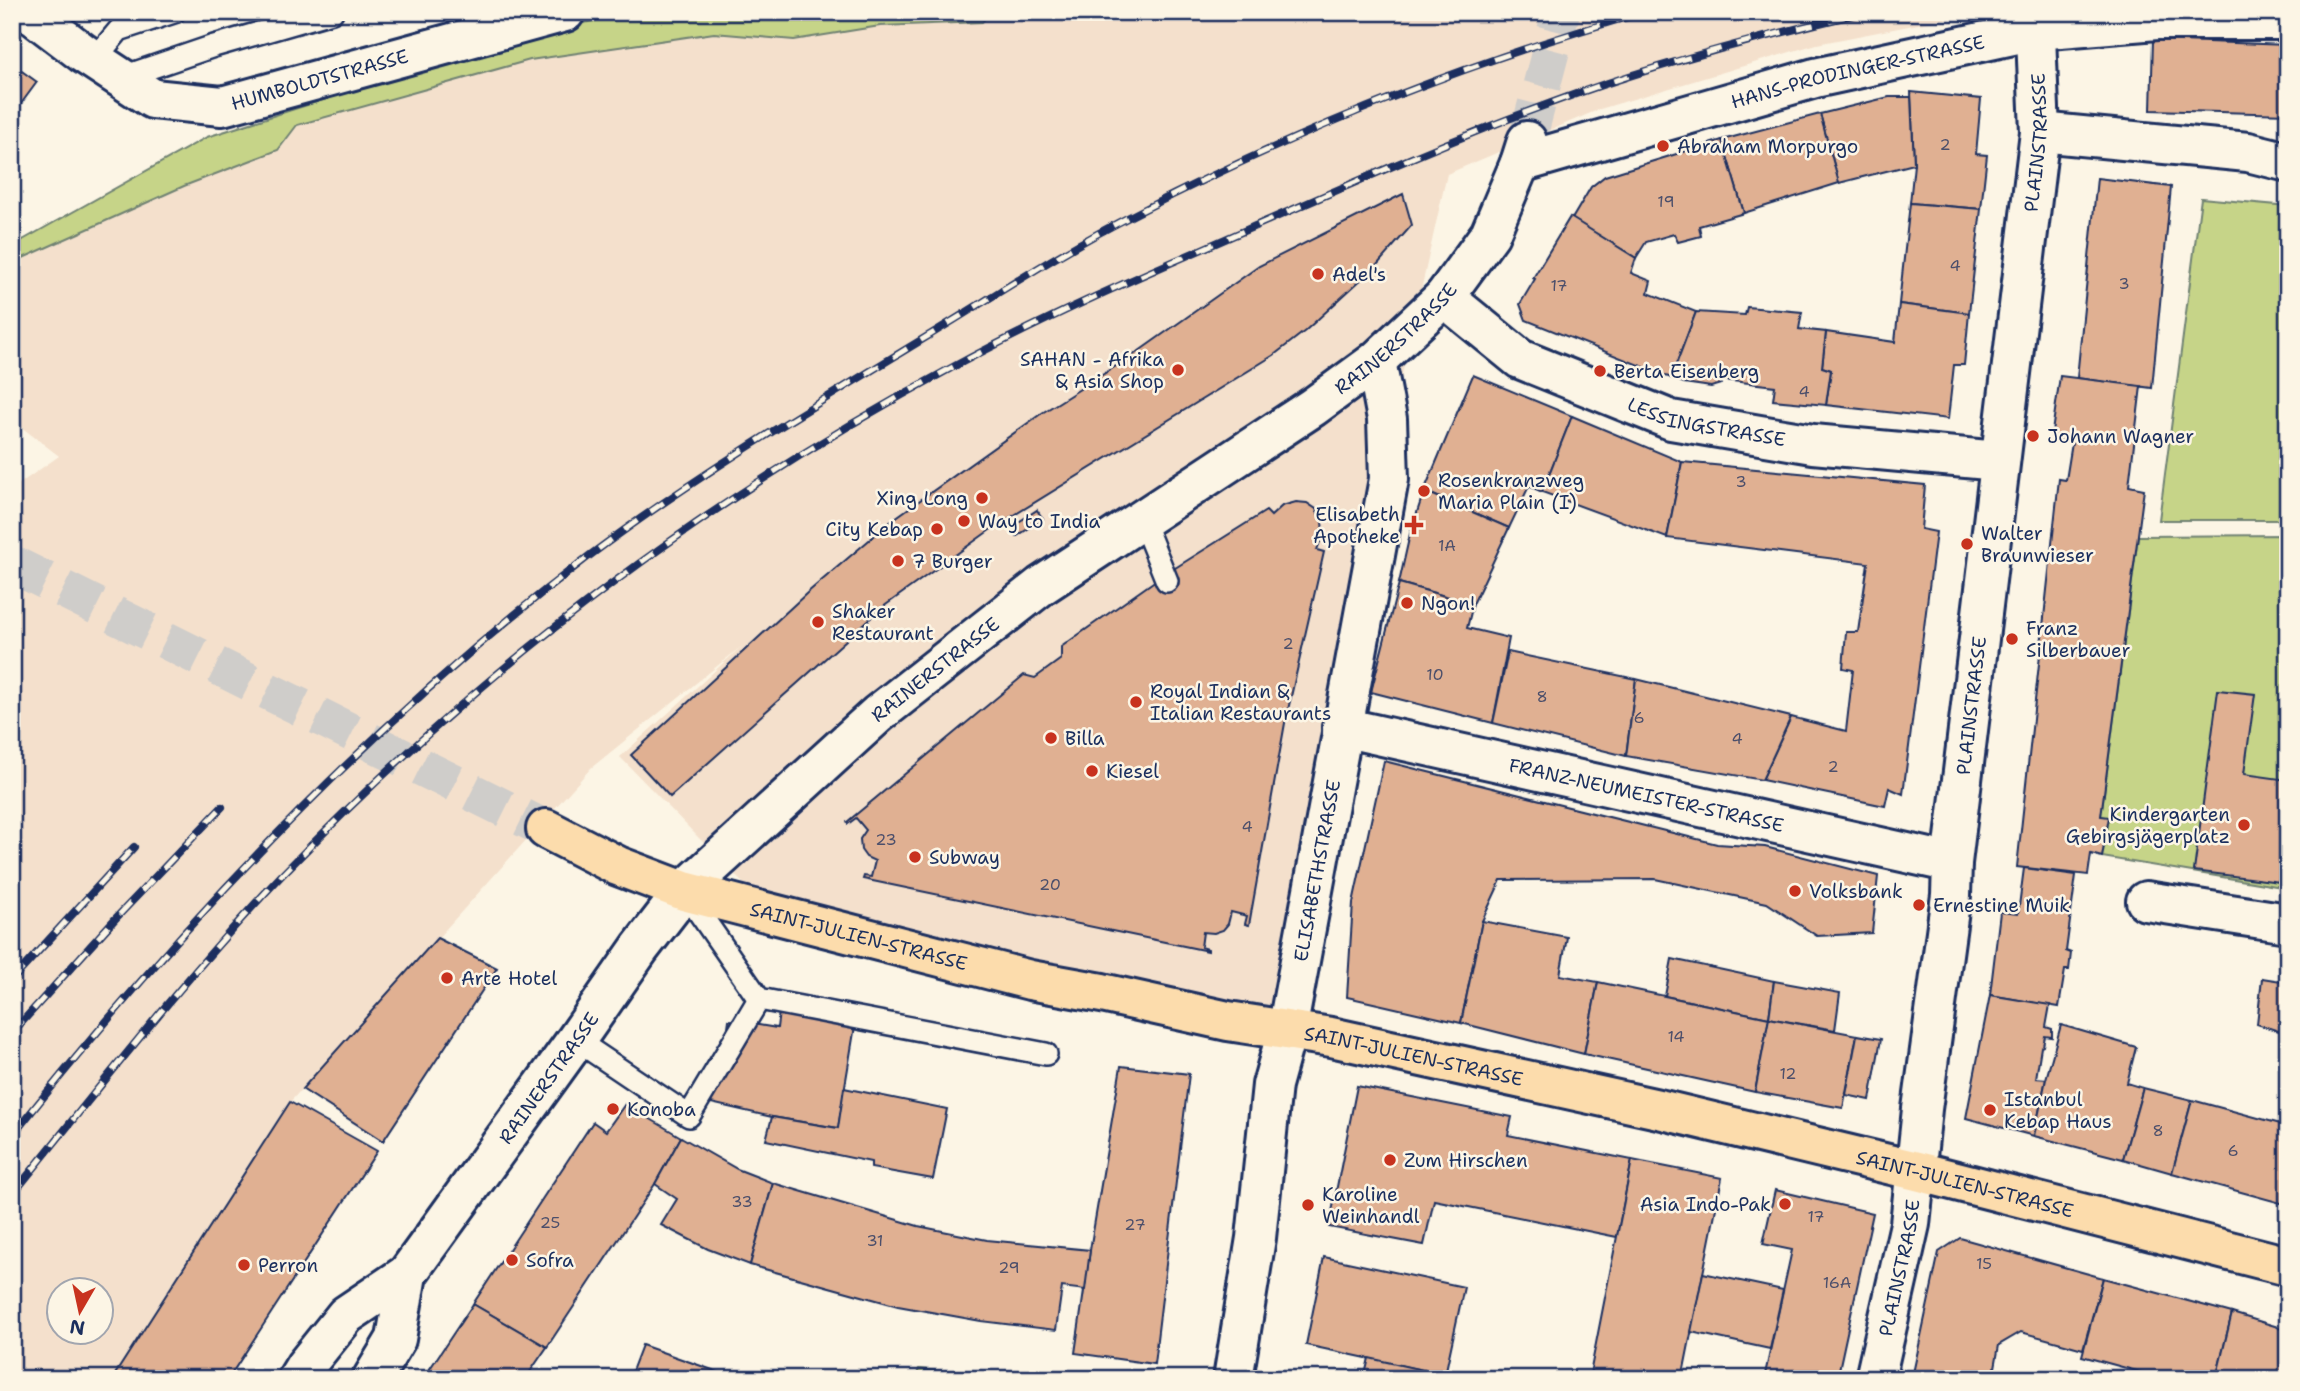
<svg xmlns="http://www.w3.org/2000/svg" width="2300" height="1391" font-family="'Shantell Sans',sans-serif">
  <rect width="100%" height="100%" fill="#fcf5e5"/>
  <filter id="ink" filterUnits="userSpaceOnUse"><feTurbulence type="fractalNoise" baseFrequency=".0143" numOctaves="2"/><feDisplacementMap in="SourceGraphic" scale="14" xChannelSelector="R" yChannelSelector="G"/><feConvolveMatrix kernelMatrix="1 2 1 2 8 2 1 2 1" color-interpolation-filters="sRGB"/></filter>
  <g filter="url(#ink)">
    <path fill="#f4e0cc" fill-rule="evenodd" d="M991,12H1980L1817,44L1600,109L1447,174L1340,652L1275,1010L1030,980L775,916L620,757L742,646L591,768L290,1102L114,1379H12V489L59,456L12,420V263L184,186L278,150L297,125L530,60L714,33L794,40L880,26L982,22ZM60,1290H102V1332H60Z"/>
    <g fill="#c6d488" stroke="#708273" stroke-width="2">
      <path d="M634,12H991L982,22L880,26L794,40L714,33L530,60L297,125L278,150L184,186L14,262L12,260V246L207,137L524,36Z"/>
      <path d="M2201,198L2288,206V520H2159Z"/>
      <path d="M2288,535V888L2102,857L2109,817L2101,816L2138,536Z"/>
      <path d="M919,1369L1008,1379H915Z"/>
    </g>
    <g fill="#e0b092" stroke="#1b2f5e" stroke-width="2">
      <path d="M2153,40L2288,45V114L2151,110Z"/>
      <path d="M12,64L37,82L12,116Z"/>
      <path d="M1911,92L1981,99L1976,154L1987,155L1981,209L1910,203L1914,164Z"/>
      <path d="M1889,97H1911L1914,164L1839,183L1820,114Z"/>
      <path d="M1820,114L1839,183L1744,213L1722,140Z"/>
      <path d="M1722,140L1744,213L1699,226L1701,236L1678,242L1674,234L1646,242L1636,258L1572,219L1591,187L1605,176Z"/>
      <path d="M2097,178L2171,187L2152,388L2077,378Z"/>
      <path d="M1403,194L1412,225L1377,265L1305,331L1274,355L990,530L883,607L670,797L631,755L807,593L895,518L1042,413L1132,356L1259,266Z"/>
      <path d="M1910,203L1981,209L1969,313L1899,304Z"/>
      <path d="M1570,217L1636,258L1631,273L1651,281L1648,293L1696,312L1671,378L1526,320L1520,304L1535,279L1533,278Z"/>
      <path d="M1899,304L1969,313L1964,365H1954L1948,419L1826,405L1831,370L1822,367L1826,332L1895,342Z"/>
      <path d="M1747,307L1802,312L1799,329L1826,332L1822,367L1831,370L1826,405L1773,400L1775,386L1723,380L1721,384L1711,387L1684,383L1671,378L1696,312L1745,315Z"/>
      <path d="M1473,375L1572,416L1542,492L1529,486L1509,528L1424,491Z"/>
      <path d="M2060,376L2141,386L2129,486L2144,489L2101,816L2109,817L2102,857L2091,854L2088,875L2017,867L2059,479L2066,480L2072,443L2051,439Z"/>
      <path d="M1572,416L1682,462L1667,538L1542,492Z"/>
      <path d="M1682,462L1925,485L1921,529L1936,532L1903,794L1889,788L1885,806L1762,780L1791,717L1846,731L1853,670L1843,668L1846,632H1858L1868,563L1667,538Z"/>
      <path d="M1424,491L1509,528L1473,604L1399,583L1410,534Z"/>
      <path d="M1296,502L1307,503L1316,509L1322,521L1323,533L1317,550L1324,552L1285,723L1249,925L1245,924L1247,916L1231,912L1228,924L1223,930L1214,933L1203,932L1201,947L1208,949V951L863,879L864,876L871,877L875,861L866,857L861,850L860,839L866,830L856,818L848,824L847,822L1024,675L1035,678L1061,659V647L1156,580L1266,511L1271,516L1282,506Z"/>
      <path d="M1037,510L1043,519L1017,536L1011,527Z"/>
      <path d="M1399,583L1473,604L1467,628L1509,638L1493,723L1371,692Z"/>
      <path d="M1508,652L1636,679L1626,756L1493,723Z"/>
      <path d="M1636,679L1791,717L1762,780L1626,756Z"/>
      <path d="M2218,690L2255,694L2244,774L2288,780V883L2194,871Z"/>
      <path d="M1384,761L1717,844L1765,847L1878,876L1872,933L1817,936L1767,903L1655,879L1501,880L1482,921L1461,1023L1347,997L1353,903Z"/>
      <path d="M2024,868L2076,875L2066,951L2071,953L2069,970H2065L2059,1007L1990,995L2000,912L2018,914Z"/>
      <path d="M1482,921L1567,937L1560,975L1598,982L1584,1054L1461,1023Z"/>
      <path d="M437,938L497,968L383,1141L302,1089Z"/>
      <path d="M1672,959L1774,981L1769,1018L1665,996Z"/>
      <path d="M2262,978L2288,982V1034L2257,1024Z"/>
      <path d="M1774,981L1840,993L1835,1030L1769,1018Z"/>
      <path d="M1598,982L1769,1018L1755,1092L1584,1054Z"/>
      <path d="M781,995L858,1008L838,1128L772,1117L698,1100L706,1065L722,1068L729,1020L777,1028Z"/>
      <path d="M1990,995L2050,1005L2046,1027L2052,1029V1037L2045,1036L2043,1046L2041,1047L2036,1078L2046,1079L2034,1136L1966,1118Z"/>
      <path d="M1769,1018L1857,1035L1843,1108L1755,1092Z"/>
      <path d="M2061,1025L2136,1047L2127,1083L2143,1088L2123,1159L2034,1136L2046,1079Z"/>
      <path d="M1857,1035L1881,1039L1870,1100L1846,1095Z"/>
      <path d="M1121,1066L1189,1074L1154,1364L1075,1353L1090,1250Z"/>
      <path d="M1357,1086L1512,1117L1508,1135L1632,1160L1617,1237L1434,1200L1424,1245L1329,1227Z"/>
      <path d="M844,1088L947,1109L933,1179L871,1168V1162L766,1140L772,1117L838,1128Z"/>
      <path d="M2143,1088L2192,1100L2172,1173L2123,1159Z"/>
      <path d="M2192,1100L2288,1126V1205L2172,1173Z"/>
      <path d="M290,1102L377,1151L228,1379H112Z"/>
      <path d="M625,1104L681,1137L655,1184L547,1347L473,1304L593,1122L606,1131Z"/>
      <path d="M681,1137L737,1169L773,1183L750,1265L708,1249L661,1225L677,1199L655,1184Z"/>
      <path d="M1632,1160L1722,1178L1682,1379H1589Z"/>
      <path d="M773,1183L918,1226L987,1240L1090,1250L1085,1290L1062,1287L1056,1330L981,1321L898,1306L750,1265Z"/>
      <path d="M1775,1190L1873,1213L1837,1379H1764L1792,1250L1763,1244Z"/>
      <path d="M1960,1238L2103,1278L2083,1349L2021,1332L1999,1345L1993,1379L1912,1378L1939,1252Z"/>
      <path d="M1324,1257L1464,1287L1445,1375L1306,1345Z"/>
      <path d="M1703,1273L1783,1290L1770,1349L1691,1332Z"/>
      <path d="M2103,1278L2232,1313L2216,1379H2166L2082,1356Z"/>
      <path d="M473,1304L547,1347L525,1379H423Z"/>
      <path d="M2232,1313L2288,1330V1379H2216Z"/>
      <path d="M642,1345L738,1379H629Z"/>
      <path d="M1369,1358L1445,1375L1444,1379H1364Z"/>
    </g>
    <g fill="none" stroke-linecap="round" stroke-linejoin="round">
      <path stroke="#cfcdca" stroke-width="38" stroke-dasharray="38 19" stroke-linecap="butt" d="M1527,141L1561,12"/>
      <path stroke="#cfcdca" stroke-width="38" stroke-dasharray="38 19" stroke-linecap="butt" d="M12,564L546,829"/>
      <g stroke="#1b2f5e" stroke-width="26">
        <g id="lane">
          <path d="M94,60L119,30L174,12"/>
          <path d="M120,78L214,46L332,12"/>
          <path d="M1142,519L1167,581"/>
          <path d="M685,892L759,999L1046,1054"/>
          <path d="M576,1040L689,1116L759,999"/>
        </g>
      </g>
      <g stroke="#1b2f5e" stroke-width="44">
        <g id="street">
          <path id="s1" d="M29,12L83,53L153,99L222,106L565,12"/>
          <path d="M2040,132L2248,152L2288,162"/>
          <path id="s2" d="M1520,163L1815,78L2036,30L2157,20H2288"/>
          <path id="s3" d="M1444,297L1520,359L1671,420L1813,444L1999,461"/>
          <path id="s4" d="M1342,727L1952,863"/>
          <path d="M2146,901L2288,923"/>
          <path id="s5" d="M1875,1379L1910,1224L1922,1109L1951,895L1952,863L2040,132L2035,12"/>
        </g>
      </g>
      <g stroke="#1b2f5e" stroke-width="44">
        <g id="secondary">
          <path id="s6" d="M297,1379L305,1366L346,1315L407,1274L576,1040L640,948L684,891L878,714L1041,586L1313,407L1376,361L1444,297L1490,234L1520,163L1527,141"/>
          <path d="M372,1379L396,1339L407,1274"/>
          <path id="s7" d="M1233,1379L1256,1238L1272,1085L1287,1031L1389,479L1387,419L1376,361"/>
        </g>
      </g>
      <g stroke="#1b2f5e" stroke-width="44">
        <g id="primary">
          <path id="s8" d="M546,829L618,866L684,891L1030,980L1102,993L1228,1021L1331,1037L1663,1110L1917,1171L2288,1266"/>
        </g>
      </g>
      <use href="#lane" stroke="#fcf5e5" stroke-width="21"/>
      <use href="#street" stroke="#fcf5e5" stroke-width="38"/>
      <use href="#secondary" stroke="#fcf5e5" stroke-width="38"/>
      <use href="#primary" stroke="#fcdcac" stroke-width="38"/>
      <g stroke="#1b2f5e" stroke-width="8">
        <g id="rail">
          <path d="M12,980L134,847"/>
          <path d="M12,1033L115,919L222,807"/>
          <path d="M12,1136C180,925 374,719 589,556C697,475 813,406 928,336C997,294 1065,249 1137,213C1299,130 1470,61 1645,12"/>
          <path d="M12,1195C100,1087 185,977 281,876C341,814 404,754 469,698C618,570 780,460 953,367C1055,312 1163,266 1269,220C1362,179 1455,138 1551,103C1653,65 1759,37 1865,12"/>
        </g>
      </g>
      <use href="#rail" stroke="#fcf5e5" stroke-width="5" stroke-dasharray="16" stroke-linecap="butt"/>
    </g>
  </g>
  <g fill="#c8321e" stroke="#fcf5e5" stroke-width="2.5">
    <circle cx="1663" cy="146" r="7"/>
    <circle cx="1318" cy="274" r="7"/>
    <circle cx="1178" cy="370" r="7"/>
    <circle cx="1600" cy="371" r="7"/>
    <circle cx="2033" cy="436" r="7"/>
    <circle cx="1424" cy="491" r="7"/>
    <circle cx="982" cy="498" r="7"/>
    <circle cx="964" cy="521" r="7"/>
    <path d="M1410.5 514.5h7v7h7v7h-7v7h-7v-7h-7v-7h7z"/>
    <circle cx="937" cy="529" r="7"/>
    <circle cx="1967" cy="544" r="7"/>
    <circle cx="898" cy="561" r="7"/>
    <circle cx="1407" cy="603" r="7"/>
    <circle cx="818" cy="622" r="7"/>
    <circle cx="2012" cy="639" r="7"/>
    <circle cx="1136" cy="702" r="7"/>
    <circle cx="1051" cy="738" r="7"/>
    <circle cx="1092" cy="771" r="7"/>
    <circle cx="2244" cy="825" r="7"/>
    <circle cx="915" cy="857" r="7"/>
    <circle cx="1795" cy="891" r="7"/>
    <circle cx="1919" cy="905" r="7"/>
    <circle cx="447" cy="978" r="7"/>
    <circle cx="613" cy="1109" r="7"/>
    <circle cx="1990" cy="1110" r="7"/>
    <circle cx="1390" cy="1160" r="7"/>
    <circle cx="1785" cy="1204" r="7"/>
    <circle cx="1308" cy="1205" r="7"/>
    <circle cx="512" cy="1260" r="7"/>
    <circle cx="244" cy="1265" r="7"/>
  </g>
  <g text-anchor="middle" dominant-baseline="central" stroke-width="5" stroke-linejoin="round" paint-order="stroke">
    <g font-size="16" fill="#4c4f6b">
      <text x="1945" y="144">2</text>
      <text x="1666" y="201">19</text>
      <text x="1955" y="265">4</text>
      <text x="2124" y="283">3</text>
      <text x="1559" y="285">17</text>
      <text x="1804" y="391">4</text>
      <text x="1741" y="481">3</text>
      <text x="1447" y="545">1A</text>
      <text x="1288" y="643">2</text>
      <text x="1435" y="674">10</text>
      <text x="1542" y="696">8</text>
      <text x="1639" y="717">6</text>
      <text x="1737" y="738">4</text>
      <text x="1833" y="766">2</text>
      <text x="1247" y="826">4</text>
      <text x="886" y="839">23</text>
      <text x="1050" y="884">20</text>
      <text x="1676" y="1036">14</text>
      <text x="1788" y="1073">12</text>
      <text x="2158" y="1130">8</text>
      <text x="2233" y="1150">6</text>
      <text x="742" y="1201">33</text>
      <text x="1816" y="1216">17</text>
      <text x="550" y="1222">25</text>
      <text x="1135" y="1224">27</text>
      <text x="875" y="1240">31</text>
      <text x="1984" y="1263">15</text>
      <text x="1009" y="1267">29</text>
      <text x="1837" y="1282">16A</text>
    </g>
    <g font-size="19" fill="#1b2f5e" stroke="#fcf5e5">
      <text stroke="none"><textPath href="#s2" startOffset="350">HANS-PRODINGER-STRASSE</textPath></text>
      <text stroke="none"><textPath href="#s1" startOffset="322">HUMBOLDTSTRASSE</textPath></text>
      <text stroke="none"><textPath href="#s5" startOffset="1248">PLAINSTRASSE</textPath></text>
      <text stroke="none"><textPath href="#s6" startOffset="1530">RAINERSTRASSE</textPath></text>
      <text stroke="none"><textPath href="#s3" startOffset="296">LESSINGSTRASSE</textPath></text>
      <text stroke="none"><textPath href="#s6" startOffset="962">RAINERSTRASSE</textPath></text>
      <text stroke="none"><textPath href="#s5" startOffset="681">PLAINSTRASSE</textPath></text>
      <text stroke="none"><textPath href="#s4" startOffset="312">FRANZ-NEUMEISTER-STRASSE</textPath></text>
      <text stroke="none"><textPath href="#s7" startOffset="516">ELISABETHSTRASSE</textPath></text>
      <text stroke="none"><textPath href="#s8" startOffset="332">SAINT-JULIEN-STRASSE</textPath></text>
      <text stroke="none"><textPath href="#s8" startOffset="900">SAINT-JULIEN-STRASSE</textPath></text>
      <text stroke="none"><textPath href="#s6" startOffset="396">RAINERSTRASSE</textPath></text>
      <text stroke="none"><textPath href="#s8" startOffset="1466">SAINT-JULIEN-STRASSE</textPath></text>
      <text stroke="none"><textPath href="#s5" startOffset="114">PLAINSTRASSE</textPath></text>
    </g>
    <g font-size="19" fill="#1b2f5e" stroke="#fcf5e5" text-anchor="start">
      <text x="1677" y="146">Abraham Morpurgo</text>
      <text x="1332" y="274">Adel's</text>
      <text x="1164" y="359" text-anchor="end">SAHAN - Afrika<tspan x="1164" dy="22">&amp; Asia Shop</tspan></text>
      <text x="1614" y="371">Berta Eisenberg</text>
      <text x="2047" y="436">Johann Wagner</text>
      <text x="1438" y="480">Rosenkranzweg<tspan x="1438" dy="22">Maria Plain (I)</tspan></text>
      <text x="968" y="498" text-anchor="end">Xing Long</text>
      <text x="1400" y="514" text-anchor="end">Elisabeth<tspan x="1400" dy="22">Apotheke</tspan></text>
      <text x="978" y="521">Way to India</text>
      <text x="923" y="529" text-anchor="end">City Kebap</text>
      <text x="1981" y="533">Walter<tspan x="1981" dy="22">Braunwieser</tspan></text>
      <text x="912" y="561">7 Burger</text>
      <text x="1421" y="603">Ngon!</text>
      <text x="832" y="611">Shaker<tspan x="832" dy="22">Restaurant</tspan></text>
      <text x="2026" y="628">Franz<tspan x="2026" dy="22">Silberbauer</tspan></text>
      <text x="1150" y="691">Royal Indian &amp;<tspan x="1150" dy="22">Italian Restaurants</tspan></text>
      <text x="1065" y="738">Billa</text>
      <text x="1106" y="771">Kiesel</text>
      <text x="2230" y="814" text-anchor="end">Kindergarten<tspan x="2230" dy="22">Gebirgsjägerplatz</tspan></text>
      <text x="929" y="857">Subway</text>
      <text x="1809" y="891">Volksbank</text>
      <text x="1933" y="905">Ernestine Muik</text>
      <text x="461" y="978">Arte Hotel</text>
      <text x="2004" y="1099">Istanbul<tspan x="2004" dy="22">Kebap Haus</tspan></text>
      <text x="627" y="1109">Konoba</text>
      <text x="1404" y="1160">Zum Hirschen</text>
      <text x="1322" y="1194">Karoline<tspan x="1322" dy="22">Weinhandl</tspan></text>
      <text x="1771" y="1204" text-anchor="end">Asia Indo-Pak</text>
      <text x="526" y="1260">Sofra</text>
      <text x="258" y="1265">Perron</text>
    </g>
  </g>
  <rect width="2300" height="1391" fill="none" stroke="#fcf5e5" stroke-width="42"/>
  <rect x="21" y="21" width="2258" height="1349" fill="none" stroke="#1b2f5e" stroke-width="2.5" filter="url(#ink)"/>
  <g transform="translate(80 1311) rotate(189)"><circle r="33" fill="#fcf5e5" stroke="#a2a6af" stroke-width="2"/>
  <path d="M0-5L12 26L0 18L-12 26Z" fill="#c8321e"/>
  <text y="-10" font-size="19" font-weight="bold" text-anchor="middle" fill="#1b2f5e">N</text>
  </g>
</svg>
